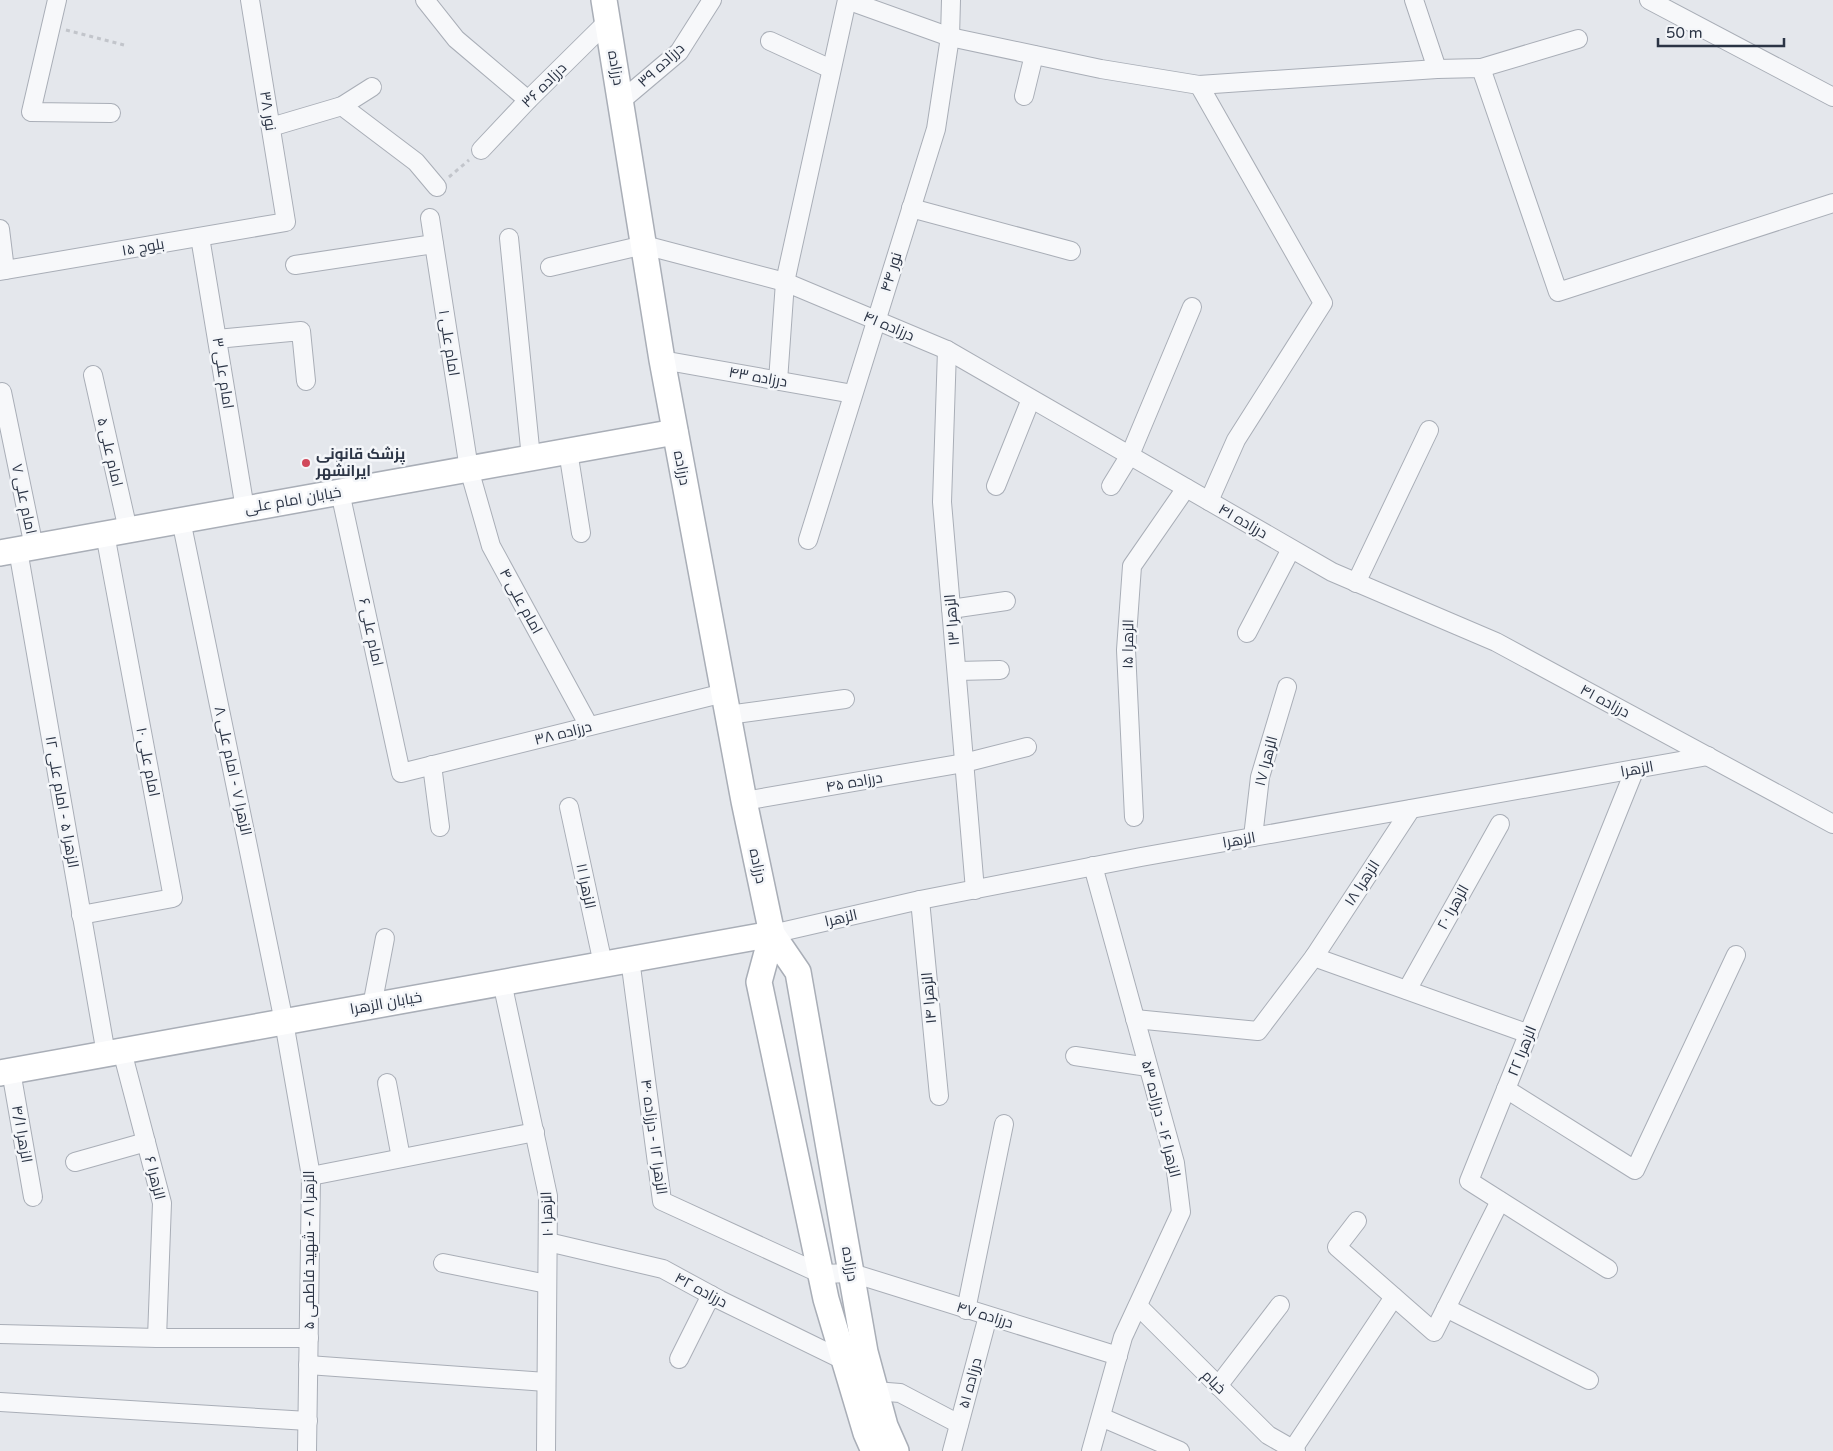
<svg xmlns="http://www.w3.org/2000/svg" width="1833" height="1451" font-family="'Varela Round',Cairo,sans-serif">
  <rect width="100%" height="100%" fill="#e4e7ec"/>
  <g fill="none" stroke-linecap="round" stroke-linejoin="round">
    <g stroke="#a9aeb7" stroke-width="20">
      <g id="street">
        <path d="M57,0L31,112L111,113"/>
        <path d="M425,0L456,39L528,100"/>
        <path d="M847,0L950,37L1101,69L1199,85L1437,69L1481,68L1558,292L1833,203"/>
        <path d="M1414,0L1437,69"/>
        <path d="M1649,0L1833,97"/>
        <path d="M770,41L831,69"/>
        <path d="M1481,68L1578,39"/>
        <path d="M1199,85L1323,303L1236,440L1209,501"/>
        <path d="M1024,96L1034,55"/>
        <path d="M621,101L679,52L712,0"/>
        <path d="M342,106L416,162L437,187"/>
        <path d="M271,127L342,106L372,87"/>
        <path d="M481,150L528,100L608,21"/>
        <path d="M911,208L1071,251"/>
        <path d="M430,218L469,469L491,546L589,726"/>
        <path d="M0,229L5,270"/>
        <path d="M200,237L245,509"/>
        <path d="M509,238L531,458"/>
        <path d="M295,265L434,244"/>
        <path d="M550,267L644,245L785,282L947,350L1332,572L1496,642L1833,824"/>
        <path d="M0,271L286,222L250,0"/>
        <path d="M217,339L301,331L306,381"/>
        <path d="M947,350L942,502L975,890"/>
        <path d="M662,360L853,394"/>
        <path d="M93,375L128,530"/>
        <path d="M778,381L785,282L847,0"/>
        <path d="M2,392L34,547"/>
        <path d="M568,451L581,533"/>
        <path d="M996,486L1031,399"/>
        <path d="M1111,486L1130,455L1192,307"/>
        <path d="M340,492L401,773L724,693"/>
        <path d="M181,520L284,1022L311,1176L307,1451"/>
        <path d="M808,540L936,129L950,37L951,0"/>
        <path d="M18,550L106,1054"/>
        <path d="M1356,583L1429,430"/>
        <path d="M951,609L1006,601"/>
        <path d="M1247,633L1291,549"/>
        <path d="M957,671L1000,670"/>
        <path d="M728,715L845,699"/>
        <path d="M432,765L440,827"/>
        <path d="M744,801L964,763L1027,747"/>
        <path d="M569,807L603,964"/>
        <path d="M1134,817L1126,650L1132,566L1186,488"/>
        <path d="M1253,837L1260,777L1287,687"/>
        <path d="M920,900L939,1096"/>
        <path d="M81,915L173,898L105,534"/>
        <path d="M772,934L920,900L1141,857L1708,756"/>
        <path d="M1314,957L1411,809"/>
        <path d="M630,959L662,1201L821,1274L852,1273L1118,1356"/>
        <path d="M502,982L548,1196L546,1451"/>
        <path d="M1407,990L1500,824"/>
        <path d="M372,1006L385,938"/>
        <path d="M1135,1019L1258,1031L1314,957L1529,1034"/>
        <path d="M122,1051L162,1203L157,1338"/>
        <path d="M1075,1056L1148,1067"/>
        <path d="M11,1071L33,1197"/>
        <path d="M387,1083L401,1158"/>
        <path d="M1506,1089L1635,1170L1736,955"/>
        <path d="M75,1162L146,1142"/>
        <path d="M311,1176L535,1132"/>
        <path d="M1357,1221L1337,1247L1434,1332L1500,1201"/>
        <path d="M548,1242L663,1269L720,1300L845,1361"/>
        <path d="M443,1263L547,1284"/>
        <path d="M1608,1269L1469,1181L1635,769"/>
        <path d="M1138,1306L1268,1435L1296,1451"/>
        <path d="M1446,1308L1589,1380"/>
        <path d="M966,1310L1004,1124"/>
        <path d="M0,1334L157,1338H309"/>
        <path d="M679,1359L711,1295"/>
        <path d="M308,1365L546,1382"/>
        <path d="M1218,1386L1280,1305"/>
        <path d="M875,1391L900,1393L959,1424"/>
        <path d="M0,1402L308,1421"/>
        <path d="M1101,1417L1180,1451"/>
        <path d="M1293,1449L1394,1297"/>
        <path d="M952,1451L988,1316"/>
        <path d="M1091,1451L1123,1337L1181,1212L1175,1163L1093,866"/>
      </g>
    </g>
    <g stroke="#a9aeb7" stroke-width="28">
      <g id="secondary">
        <path d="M604,0L662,360L744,801L772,934L798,972L865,1352L885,1426L896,1451"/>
        <path d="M0,553L675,432"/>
        <path d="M772,934L759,982L826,1299L866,1433L874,1451"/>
        <path d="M0,1073L772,934"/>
      </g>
    </g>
    <g stroke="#c2c5cb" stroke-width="3" stroke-dasharray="4 4" stroke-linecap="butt">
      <path d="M66,30L124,45"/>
      <path d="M449,177L469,160"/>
    </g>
    <use href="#street" stroke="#f7f8fa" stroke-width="18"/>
    <use href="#secondary" stroke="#fff" stroke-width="25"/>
  </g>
  <circle fill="#d1495b" stroke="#f4f6f9" stroke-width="2" cx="306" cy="463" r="5"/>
  <g text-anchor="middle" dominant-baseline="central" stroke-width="5" stroke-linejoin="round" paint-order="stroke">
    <g font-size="15" fill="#2b3445" stroke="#f4f6f9">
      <text transform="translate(661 65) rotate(-43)">درزاده ۳۹</text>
      <text transform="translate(616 68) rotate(80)">درزاده</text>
      <text transform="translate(544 85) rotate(-45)">درزاده ۳۶</text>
      <text transform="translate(268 111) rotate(81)">نور ۳۸</text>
      <text transform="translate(143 247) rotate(-10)">بلوچ ۱۵</text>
      <text transform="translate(891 272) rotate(-73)">نور ۴۴</text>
      <text transform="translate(889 326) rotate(23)">درزاده ۴۱</text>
      <text transform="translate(449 343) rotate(81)">امام علی ۱</text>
      <text transform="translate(223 373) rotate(81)">امام علی ۳</text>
      <text transform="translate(758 377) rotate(10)">درزاده ۴۳</text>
      <text transform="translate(110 452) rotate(77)">امام علی ۵</text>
      <text transform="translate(682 468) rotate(79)">درزاده</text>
      <text transform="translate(24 499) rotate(78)">امام علی ۷</text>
      <text transform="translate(293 500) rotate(-10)">خیابان امام علی</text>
      <text transform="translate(1243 521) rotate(30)">درزاده ۴۱</text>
      <text transform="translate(521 601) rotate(61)">امام علی ۴</text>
      <text transform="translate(952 620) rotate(-95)">الزهرا ۱۳</text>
      <text transform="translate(371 632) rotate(78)">امام علی ۶</text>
      <text transform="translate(1128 644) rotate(-89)">الزهرا ۱۵</text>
      <text transform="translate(1605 701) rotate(28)">درزاده ۴۱</text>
      <text transform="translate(563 733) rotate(-14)">درزاده ۳۸</text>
      <text transform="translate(1266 761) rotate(-75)">الزهرا ۱۷</text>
      <text transform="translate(148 762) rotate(79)">امام علی ۱۰</text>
      <text transform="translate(1637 769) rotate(-10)">الزهرا</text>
      <text transform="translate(233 771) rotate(78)">الزهرا ۷ - امام علی ۸</text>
      <text transform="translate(854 782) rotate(-10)">درزاده ۴۵</text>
      <text transform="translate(62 802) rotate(80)">الزهرا ۵ - امام علی ۱۲</text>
      <text transform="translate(1239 840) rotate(-10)">الزهرا</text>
      <text transform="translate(758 866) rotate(78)">درزاده</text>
      <text transform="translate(1362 883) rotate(-57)">الزهرا ۱۸</text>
      <text transform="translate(586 886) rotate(78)">الزهرا ۱۱</text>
      <text transform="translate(1453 907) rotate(-61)">الزهرا ۲۰</text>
      <text transform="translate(841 918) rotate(-13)">الزهرا</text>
      <text transform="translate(929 998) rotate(-95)">الزهرا ۱۴</text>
      <text transform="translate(386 1003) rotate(-10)">خیابان الزهرا</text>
      <text transform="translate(1522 1051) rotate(-68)">الزهرا ۲۲</text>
      <text transform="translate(1161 1119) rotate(76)">الزهرا ۱۶ - درزاده ۵۳</text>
      <text transform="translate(22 1134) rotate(80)">الزهرا ۴/۱</text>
      <text transform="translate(654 1137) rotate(82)">الزهرا ۱۲ - درزاده ۴۰</text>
      <text transform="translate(155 1178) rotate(76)">الزهرا ۶</text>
      <text transform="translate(547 1214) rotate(-92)">الزهرا ۱۰</text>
      <text transform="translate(309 1250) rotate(-90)">الزهرا ۸ - شهید فاطمی ۵</text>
      <text transform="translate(850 1264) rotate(80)">درزاده</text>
      <text transform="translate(701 1290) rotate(28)">درزاده ۴۲</text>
      <text transform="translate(985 1315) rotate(17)">درزاده ۴۷</text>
      <text transform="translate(1214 1382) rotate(45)">خیام</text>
      <text transform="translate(970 1383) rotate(-75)">درزاده ۵۱</text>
    </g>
    <g font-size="15" font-weight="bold" fill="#2b3445" stroke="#f4f6f9" text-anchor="start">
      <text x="316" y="454">پزشک قانونی<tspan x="316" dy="17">ایرانشهر</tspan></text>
    </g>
  </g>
  <path d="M1658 38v8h126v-8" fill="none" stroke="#2b3445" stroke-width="2.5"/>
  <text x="1666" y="38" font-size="15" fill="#2b3445" stroke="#f4f6f9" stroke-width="4" paint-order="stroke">50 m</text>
</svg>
